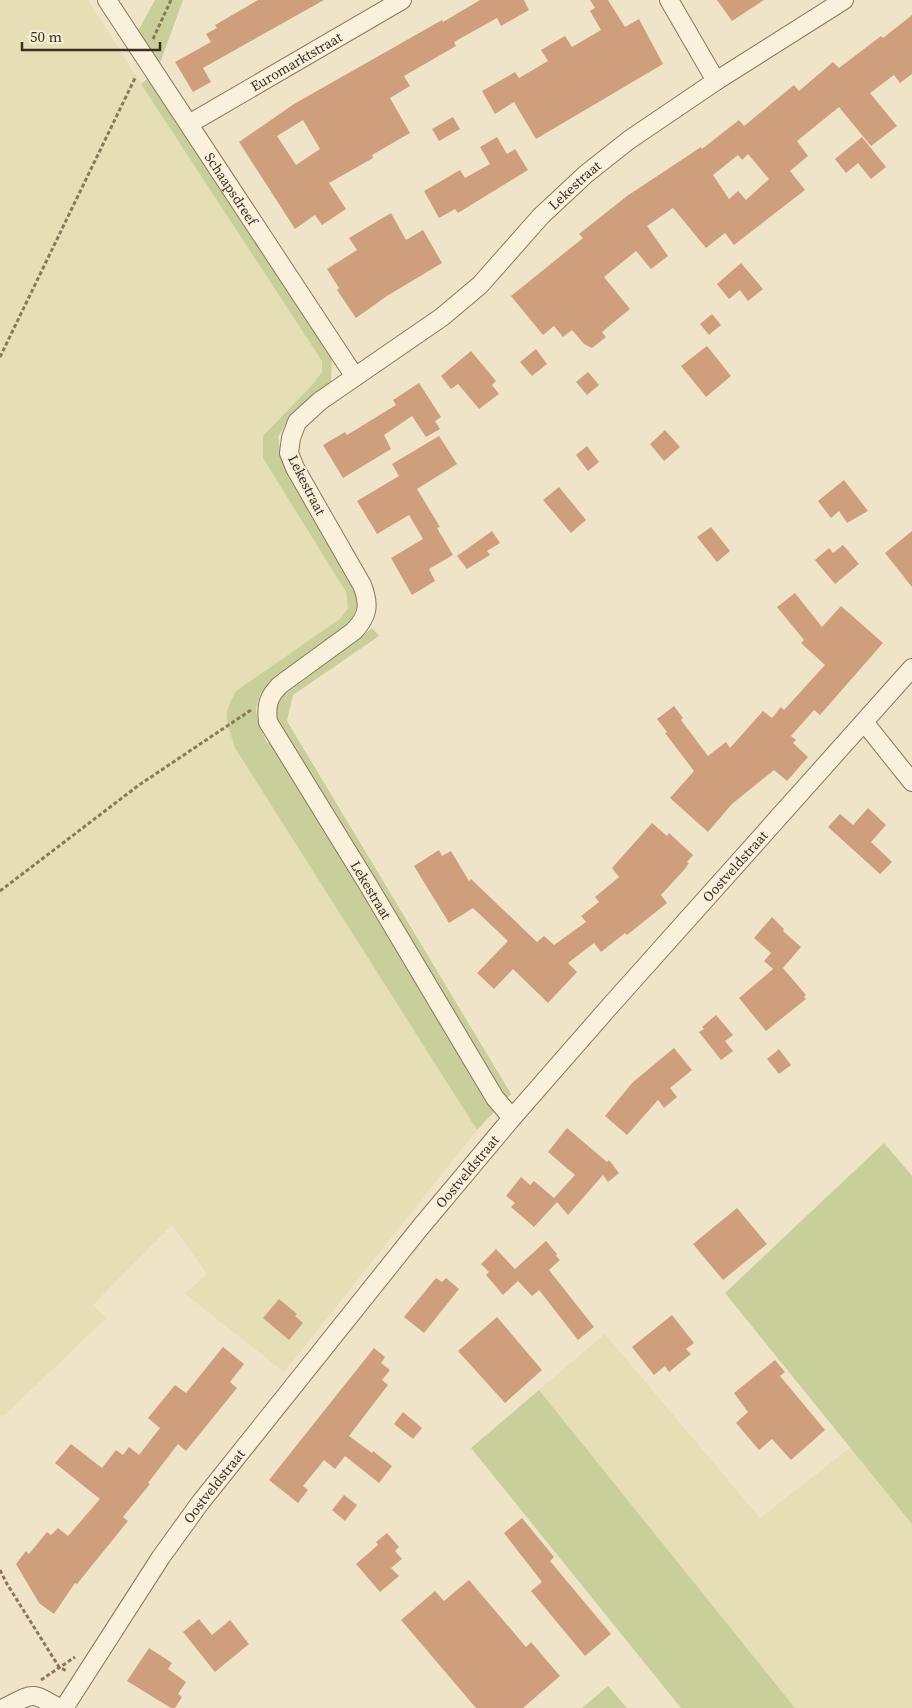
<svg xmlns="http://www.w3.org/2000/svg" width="912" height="1708" font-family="'Source Serif 4',serif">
  <rect width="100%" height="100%" fill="#f0e4c8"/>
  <g fill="#e6deb5">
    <path d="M0,0H88L141,84L322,361V372L312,385L263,436L346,592L348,608L340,619L226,718L235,748L477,1130L284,1372L185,1294L207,1274L172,1225L93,1305L106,1318L5,1415L0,1416Z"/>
    <path d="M605,1334L760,1518L851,1447L912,1524V1708H795L539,1390Z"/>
  </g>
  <g fill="#c9cf9b">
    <path d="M155,0H183L159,66L138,31Z"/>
    <path d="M150,77L332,357L331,382L285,425L278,437L282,460L339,559L355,590L358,604L350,624L285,673L260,694L256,710L258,722L267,743L280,734C272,721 274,711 280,698L372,628L379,636L293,695L287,721L511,1094L477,1130L235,748C227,721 221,717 236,691L340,619L348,608L346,592L263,458V436L312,385L322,372V361L141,84Z"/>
    <path d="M884,1143L912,1176V1524L725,1293Z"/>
    <path d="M539,1390L795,1708H681L471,1448Z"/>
    <path d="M608,1686L627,1708H582Z"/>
  </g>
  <g fill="#cf9f7d" fill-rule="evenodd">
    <path d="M258,0H324L203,68L211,82L193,92L175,62L211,42L206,34L217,28L215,25Z"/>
    <path d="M480,0H524L529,10L501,26L497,18L454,42L456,46L404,76L410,86L390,98L410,133L372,155L373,158L329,183L346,209L322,225L315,215L295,229L239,142L294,104L442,20L443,22ZM303,120L320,149L296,165L277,136Z"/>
    <path d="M590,0H608L625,27L639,19L663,64L536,139L514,102L495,114L482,91L515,72L519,78L548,61L541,50L565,36L572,47L601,30L590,11L595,8Z"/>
    <path d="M717,0H764L732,21Z"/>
    <path d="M912,15V74L900,83L894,75L870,93L897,126L871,146L839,107L797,141L808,156L790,171L805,190L734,245L725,233L706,248L673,208L647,226L668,256L651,269L636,251L604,277L630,309L602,332L606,337L592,348L584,344L572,330L563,337L554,326L543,335L511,296L583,238L579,234L627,196L701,147L702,149L739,120L744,126L794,85L799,91L833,62L839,68L881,36L883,38ZM748,154L769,179L746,200L738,191L729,199L713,175L738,155L742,160Z"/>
    <path d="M453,117L460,129L439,141L432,129Z"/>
    <path d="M497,137L507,154L515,149L528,170L458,213L455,209L439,218L424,191L460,170L465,178L490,164L480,147Z"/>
    <path d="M862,137L886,167L871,179L858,163L846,173L835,159Z"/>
    <path d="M391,213L406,240L423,230L442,263L387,296L356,318L337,290L339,288L327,269L357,250L349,238Z"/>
    <path d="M741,263L763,289L748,301L740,290L729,299L717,284Z"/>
    <path d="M712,314L721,325L709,335L700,324Z"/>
    <path d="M707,346L731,376L706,397L681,366Z"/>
    <path d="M536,349L547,364L532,376L520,362Z"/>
    <path d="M471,351L496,381L492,385L499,394L479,409L458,384L451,389L441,376Z"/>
    <path d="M588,372L599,385L587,395L576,382Z"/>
    <path d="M419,383L441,417L435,421L440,429L426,437L412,416L384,435L391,449L343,478L323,445L345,432L347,435L396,405L393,400Z"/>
    <path d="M665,430L680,447L664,461L650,444Z"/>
    <path d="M439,436L457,464L417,489L440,527L437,528L453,555L429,569L435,581L412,595L391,558L423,539L409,515L377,534L357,501L399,476L392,464Z"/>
    <path d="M587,446L599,462L588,471L576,455Z"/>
    <path d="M844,480L868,511L847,523L839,511L831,518L818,501Z"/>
    <path d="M559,487L586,520L571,533L543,500Z"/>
    <path d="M711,527L730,551L717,562L697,537Z"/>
    <path d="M492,531L500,543L487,551L490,555L467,569L457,556Z"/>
    <path d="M912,531V587L885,553Z"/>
    <path d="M843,545L859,564L835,584L815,560L829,548L833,553Z"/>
    <path d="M795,593L822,627L841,606L883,643L820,715L814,710L791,736L796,740L793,743L808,757L787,781L774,770L732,804L708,832L670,798L694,771L665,733L667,732L657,719L674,706L683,718L681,720L708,756L726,742L730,748L763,711L772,718L781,707L784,710L825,665L801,643L804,640L777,607Z"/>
    <path d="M868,808L886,825L871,842L892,862L880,874L828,827L840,814L853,825Z"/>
    <path d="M652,823L667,836L669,833L693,855L687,862L689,863L684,870L661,895L667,903L627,935L625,933L601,952L594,943L568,963L577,972L548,1003L513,969L494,989L477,973L508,941L473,908L449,923L414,866L439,850L442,856L451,851L469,881L471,879L537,942L544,936L554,945L586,922L581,916L599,902L595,897L619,877L612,868Z"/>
    <path d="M772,917L784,929L783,931L801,947L783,968L806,995L804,997L806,999L766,1031L739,998L773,969L764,961L771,953L754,938Z"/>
    <path d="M716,1015L733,1035L725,1041L733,1051L721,1060L699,1032L704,1029L702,1027Z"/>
    <path d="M674,1048L692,1070L670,1088L677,1097L664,1108L658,1100L627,1135L605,1116L632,1083Z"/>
    <path d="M779,1049L791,1065L779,1074L767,1059Z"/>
    <path d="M567,1128L607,1162L609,1160L619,1173L608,1182L603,1175L568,1215L557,1202L534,1227L511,1207L515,1203L506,1196L521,1177L530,1185L534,1181L554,1198L575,1175L548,1152Z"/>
    <path d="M737,1208L767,1244L723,1280L693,1244Z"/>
    <path d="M546,1241L557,1254L556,1256L560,1260L549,1270L594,1327L578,1340L539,1290L532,1296L518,1281L503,1295L486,1275L489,1272L481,1264L496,1249L515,1269Z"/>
    <path d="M436,1278L442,1282L446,1278L459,1289L424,1333L404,1317Z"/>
    <path d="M279,1299L297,1314L295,1316L303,1323L289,1340L263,1318Z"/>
    <path d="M672,1315L694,1343L686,1349L691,1354L669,1372L665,1366L654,1375L632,1347Z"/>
    <path d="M497,1317L542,1370L505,1403L458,1351Z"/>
    <path d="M223,1347L244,1364L230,1382L237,1388L186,1451L178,1444L148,1483L150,1484L123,1517L128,1521L77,1584L75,1583L54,1614L39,1603L16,1564L26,1551L29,1554L47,1532L51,1535L58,1528L68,1536L100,1499L55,1463L71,1444L102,1468L116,1450L123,1455L129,1447L139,1455L160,1428L148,1418L175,1385L186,1393Z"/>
    <path d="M374,1348L385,1357L381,1363L390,1370L382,1380L388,1385L349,1436L372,1453L373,1451L392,1466L379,1483L345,1456L335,1469L324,1460L303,1486L308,1490L298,1503L269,1480Z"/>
    <path d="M775,1360L785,1372L780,1376L825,1430L791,1460L772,1439L759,1450L736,1423L748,1412L734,1393Z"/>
    <path d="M403,1412L422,1428L413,1439L394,1424Z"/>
    <path d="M344,1495L357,1505L345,1521L332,1510Z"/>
    <path d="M522,1518L554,1557L550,1561L611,1634L585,1656L531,1591L542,1582L504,1533Z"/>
    <path d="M387,1533L399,1547L395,1551L402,1559L391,1568L399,1576L380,1592L356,1564L378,1545L376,1542Z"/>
    <path d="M469,1580L526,1647L531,1642L560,1676L523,1708H476L401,1620L435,1591L444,1601Z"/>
    <path d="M199,1619L212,1635L230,1620L249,1644L215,1672L183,1632Z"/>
    <path d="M149,1648L172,1663L168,1669L186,1682L178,1694L182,1697L175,1708H171L127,1681Z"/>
  </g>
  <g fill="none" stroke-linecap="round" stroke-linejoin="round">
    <g stroke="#8d765c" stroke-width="20">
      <g id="minor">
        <path id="s1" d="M107,0L355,377"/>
        <path d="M669,0L716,81"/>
        <path id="s2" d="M189,124L402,0"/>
        <path d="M864,722L912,782"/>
        <path id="s3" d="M512,1118L495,1098L367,883L268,722C266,705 268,697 280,685L354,631C368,616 370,605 362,585L295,468L289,453L291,438L297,422L320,401L442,317L480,285L541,216L586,174L629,140L716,81L844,0"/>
        <path d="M4,1708C34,1693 30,1691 59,1708"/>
        <path id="s4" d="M64,1708L161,1557L200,1503L419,1229L512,1118L610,1006L912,668"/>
      </g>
    </g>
    <g stroke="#8d765c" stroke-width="3" stroke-dasharray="4 2.5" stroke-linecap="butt">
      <path d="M153,39L171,0"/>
      <path d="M0,357L136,76"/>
      <path d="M0,891L139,785L251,710"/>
      <path d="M0,1570L7,1584L59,1667L67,1671"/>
      <path d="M41,1680L75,1657"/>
    </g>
    <use href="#minor" stroke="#faf1dc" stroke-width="18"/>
  </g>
  <g text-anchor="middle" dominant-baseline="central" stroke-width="4" stroke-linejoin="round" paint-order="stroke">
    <g font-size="14" fill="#3d2e20" stroke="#f7eed8">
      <text stroke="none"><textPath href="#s2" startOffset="124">Euromarktstraat</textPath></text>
      <text stroke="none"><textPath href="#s3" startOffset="1198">Lekestraat</textPath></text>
      <text stroke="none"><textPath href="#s1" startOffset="226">Schaapsdreef</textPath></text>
      <text transform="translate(307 485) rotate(63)">Lekestraat</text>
      <text stroke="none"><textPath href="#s4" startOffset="1078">Oostveldstraat</textPath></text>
      <text transform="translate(371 890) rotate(59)">Lekestraat</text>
      <text stroke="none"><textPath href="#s4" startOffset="672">Oostveldstraat</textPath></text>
      <text stroke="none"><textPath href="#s4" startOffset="268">Oostveldstraat</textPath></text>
    </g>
  </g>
  <path d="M22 42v8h138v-8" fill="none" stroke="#3d2e20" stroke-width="2.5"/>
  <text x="30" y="42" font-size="15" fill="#3d2e20" stroke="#f7eed8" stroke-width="4" paint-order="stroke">50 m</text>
</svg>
